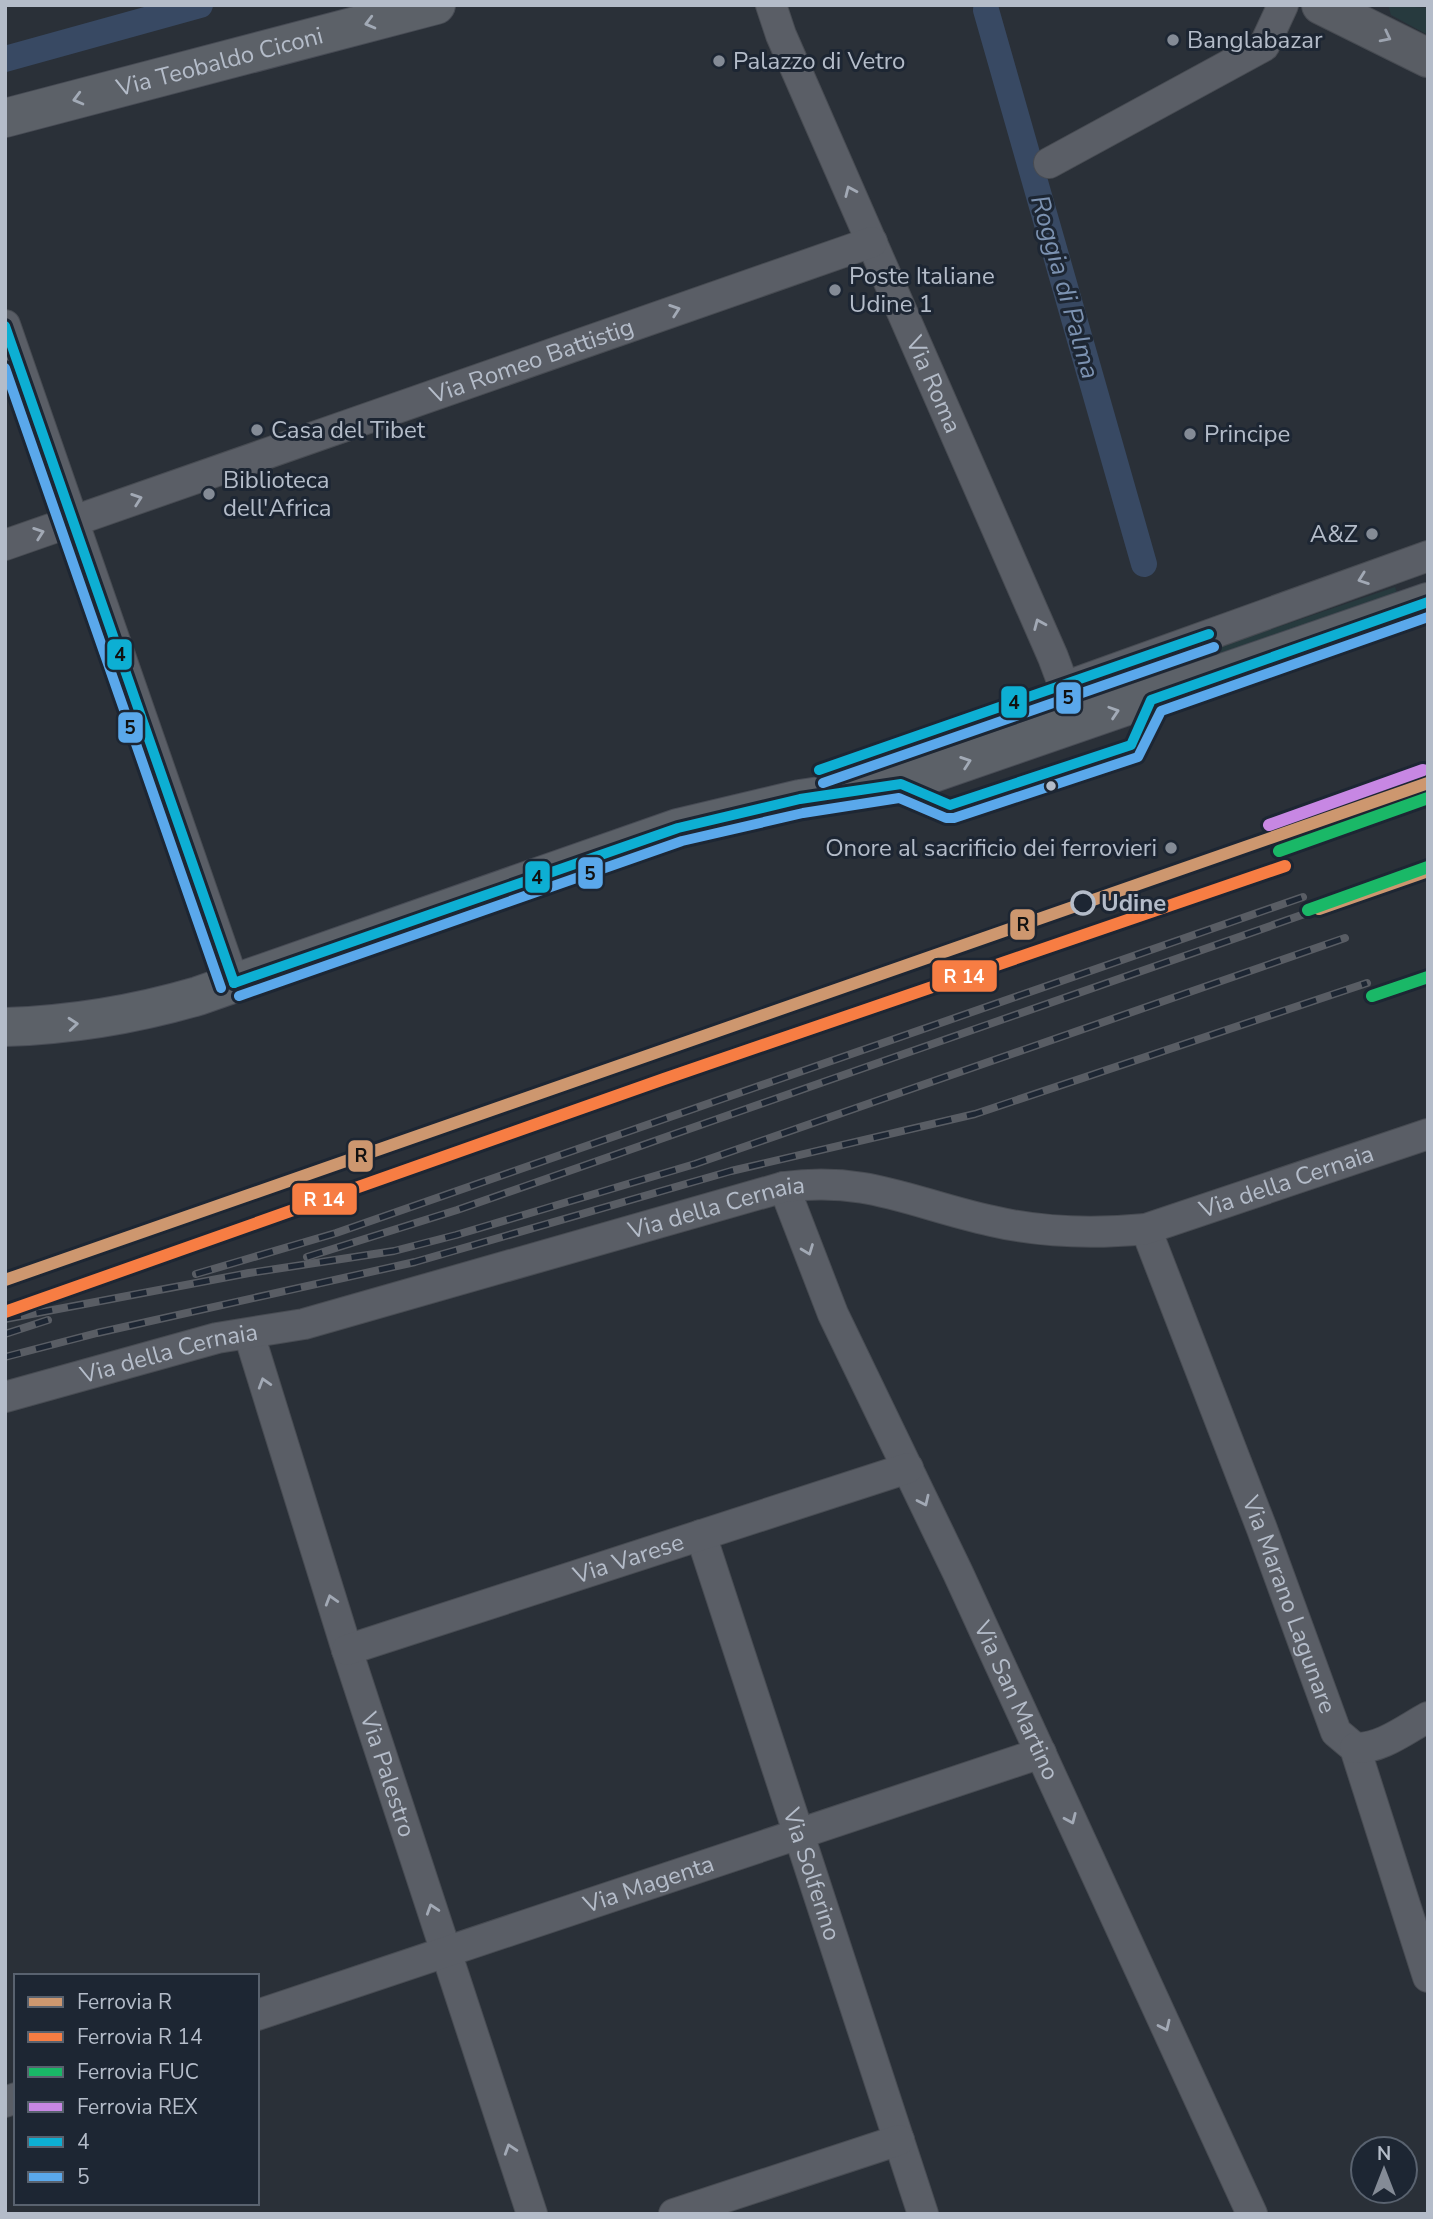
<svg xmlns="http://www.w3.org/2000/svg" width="1433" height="2219" font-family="'Nunito Sans',sans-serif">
  <rect width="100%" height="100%" fill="#2a3038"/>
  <g fill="#273a3e">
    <path d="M1388,5L1428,8V35L1391,15Z"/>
    <path d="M1395,587L1401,604L1198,672L1193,656Z"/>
  </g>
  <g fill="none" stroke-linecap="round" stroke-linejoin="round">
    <g stroke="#384963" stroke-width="26">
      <path d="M986,10L1144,564"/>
      <path d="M5,59L200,5"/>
    </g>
    <g stroke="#484c53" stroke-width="32">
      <g id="minor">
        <path id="s1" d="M771,5L781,35L1053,657L1078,724"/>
        <path d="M1049,163L1264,46L1283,5"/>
        <path d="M5,325L234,983"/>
        <path id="s2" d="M5,545L872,242"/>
        <path d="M1064,687L1428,556"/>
        <path id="s3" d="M784,1187L833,1314L958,1573L1252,2214"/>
        <path id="s4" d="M1146,1229L1262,1529L1336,1732L1355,1748L1428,1977"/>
        <path id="s5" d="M249,1334L347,1650L532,2214"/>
        <path id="s6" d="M5,1397L217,1338L304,1324L784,1187C869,1176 913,1204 992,1221C1043,1233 1094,1234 1146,1229L1428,1134"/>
        <path id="s7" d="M701,1535L923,2214"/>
        <path id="s8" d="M347,1650L908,1468"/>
        <path d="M1355,1748C1381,1749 1406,1729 1428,1717"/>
        <path id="s9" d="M257,2015L1041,1753"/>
        <path d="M5,2102L16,2098"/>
        <path d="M674,2214L899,2140"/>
      </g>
    </g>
    <g stroke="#484c53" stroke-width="40">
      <path id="secondary" d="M1321,5L1428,58"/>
    </g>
    <g stroke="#484c55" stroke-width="40">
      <g id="primary">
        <path id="s10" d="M5,118L436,5"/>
        <path d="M5,1027C73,1025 133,1015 198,996L678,828L800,799L901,784L1428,602"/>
      </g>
    </g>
    <use href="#minor" stroke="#5a5e66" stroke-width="30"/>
    <use href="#secondary" stroke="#595d64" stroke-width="38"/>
    <use href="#primary" stroke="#5c6168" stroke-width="38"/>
    <g stroke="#595d64" stroke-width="8">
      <g id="rail">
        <path d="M307,1257L457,1210L1319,909"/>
        <path d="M196,1274L336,1233L1303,897"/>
        <path d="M5,1319L249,1273L394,1251L456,1235L695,1164L1345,938"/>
        <path d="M5,1334L48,1320"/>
        <path d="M5,1357L97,1333L415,1262L731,1171L975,1114L1367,983"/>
      </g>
    </g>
    <use href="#rail" stroke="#1d2633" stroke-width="5" stroke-dasharray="16" stroke-linecap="butt"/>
    <g stroke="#1d2633" stroke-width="16">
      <g id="bus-1">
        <path d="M5,326L234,983"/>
        <path d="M819,770L1209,634"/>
        <path d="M234,983L678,828L800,799L901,784L950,805L1131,745L1151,700L1428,602"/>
      </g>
    </g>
    <g stroke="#1d2633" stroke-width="16">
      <g id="bus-2">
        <path d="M5,368L221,988"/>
        <path d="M823,783L1214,647"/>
        <path d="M239,996L682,841L803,813L899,798L946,818H954L1138,757L1161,711L1428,617"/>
      </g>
    </g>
    <use href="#bus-1" stroke="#0dafd3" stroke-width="10"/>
    <use href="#bus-2" stroke="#5aa8eb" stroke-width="10"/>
    <g stroke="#1d2633" stroke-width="18">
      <g id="rail-1">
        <path d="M1319,909L1428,871"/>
        <path d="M5,1280L1428,783"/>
      </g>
    </g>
    <g stroke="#1d2633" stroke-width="18">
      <path id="rail-2" d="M5,1312L664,1079L1285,866"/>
    </g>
    <g stroke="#1d2633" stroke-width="18">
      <g id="rail-3">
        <path d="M1279,851L1428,798"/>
        <path d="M1308,910L1428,867"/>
        <path d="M1372,996L1428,977"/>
      </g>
    </g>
    <g stroke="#1d2633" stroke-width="18">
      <path id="rail-4" d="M1269,825L1423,770"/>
    </g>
    <use href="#rail-1" stroke="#cd976f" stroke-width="12"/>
    <use href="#rail-2" stroke="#f77d43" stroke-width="12"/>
    <use href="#rail-3" stroke="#1ab867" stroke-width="12"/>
    <use href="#rail-4" stroke="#c787e3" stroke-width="12"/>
  </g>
  <defs><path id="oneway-chevron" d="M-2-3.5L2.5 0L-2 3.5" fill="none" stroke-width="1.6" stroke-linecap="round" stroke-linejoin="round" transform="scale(1.75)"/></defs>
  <g stroke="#a2aab6">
    <use href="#oneway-chevron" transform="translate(370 23) rotate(165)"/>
    <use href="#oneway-chevron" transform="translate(78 99) rotate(165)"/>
    <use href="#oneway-chevron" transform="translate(1114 712) rotate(-18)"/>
    <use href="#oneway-chevron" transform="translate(966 762) rotate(-19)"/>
    <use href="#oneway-chevron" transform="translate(73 1024) rotate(-5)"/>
  </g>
  <use stroke="#9da4b0" href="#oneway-chevron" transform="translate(1386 37) rotate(27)"/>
  <g stroke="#a2a9b5">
    <use href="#oneway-chevron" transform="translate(850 191) rotate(-114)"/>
    <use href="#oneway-chevron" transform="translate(675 310) rotate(-19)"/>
    <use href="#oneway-chevron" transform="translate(137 499) rotate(-19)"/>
    <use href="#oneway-chevron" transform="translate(39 533) rotate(-19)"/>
    <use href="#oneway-chevron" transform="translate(1363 579) rotate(160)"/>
    <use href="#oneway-chevron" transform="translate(1039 624) rotate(-113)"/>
    <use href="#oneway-chevron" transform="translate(808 1250) rotate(69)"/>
    <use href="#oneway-chevron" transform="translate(264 1383) rotate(-107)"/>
    <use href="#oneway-chevron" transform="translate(924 1501) rotate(65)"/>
    <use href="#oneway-chevron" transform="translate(331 1600) rotate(-107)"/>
    <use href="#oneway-chevron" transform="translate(1071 1819) rotate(66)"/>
    <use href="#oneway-chevron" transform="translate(432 1909) rotate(-108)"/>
    <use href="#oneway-chevron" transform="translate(1165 2026) rotate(65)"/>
    <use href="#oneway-chevron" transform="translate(510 2149) rotate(-108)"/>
  </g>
  <g fill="#848b96" stroke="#1d2633" stroke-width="2.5">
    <circle cx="1173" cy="40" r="7"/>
    <circle cx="719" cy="61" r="7"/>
    <circle cx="835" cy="290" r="7"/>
    <circle cx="257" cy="430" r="7"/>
    <circle cx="1190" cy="434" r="7"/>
    <circle cx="209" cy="494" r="7"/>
    <circle cx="1372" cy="534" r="7"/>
    <circle cx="1171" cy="848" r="7"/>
  </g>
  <circle fill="#b4bcc9" stroke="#1d2633" stroke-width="2.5" cx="1051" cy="786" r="6"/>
  <circle fill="#1d2633" stroke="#b4bcc9" stroke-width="3.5" cx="1083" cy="903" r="11"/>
  <g text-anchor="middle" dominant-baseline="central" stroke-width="6" stroke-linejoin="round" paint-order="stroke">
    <g font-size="24" fill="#b4bcc9" stroke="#1d2633" text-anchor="start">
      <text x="1187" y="40">Banglabazar</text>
      <text x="733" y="61">Palazzo di Vetro</text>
      <text x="849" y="276">Poste Italiane<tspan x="849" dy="28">Udine 1</tspan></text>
      <text x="271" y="430">Casa del Tibet</text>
      <text x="1204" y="434">Principe</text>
      <text x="223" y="480">Biblioteca<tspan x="223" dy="28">dell'Africa</tspan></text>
      <text x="1358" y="534" text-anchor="end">A&amp;Z</text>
      <text x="1157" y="848" text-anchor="end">Onore al sacrificio dei ferrovieri</text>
    </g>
    <g font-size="24" fill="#b4bcc9" stroke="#1d2633">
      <text stroke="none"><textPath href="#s10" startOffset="222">Via Teobaldo Ciconi</textPath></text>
      <text stroke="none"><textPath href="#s2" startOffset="558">Via Romeo Battistig</textPath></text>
      <text stroke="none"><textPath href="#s1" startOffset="413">Via Roma</textPath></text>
      <text stroke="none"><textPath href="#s6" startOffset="1323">Via della Cernaia</textPath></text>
      <text stroke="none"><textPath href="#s6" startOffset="737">Via della Cernaia</textPath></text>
      <text stroke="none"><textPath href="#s6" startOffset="170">Via della Cernaia</textPath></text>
      <text stroke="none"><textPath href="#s8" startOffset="296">Via Varese</textPath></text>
      <text stroke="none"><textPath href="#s4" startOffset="402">Via Marano Lagunare</textPath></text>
      <text stroke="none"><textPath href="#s3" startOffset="564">Via San Martino</textPath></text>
      <text stroke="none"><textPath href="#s5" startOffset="462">Via Palestro</textPath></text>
      <text stroke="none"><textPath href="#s7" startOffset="357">Via Solferino</textPath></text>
      <text stroke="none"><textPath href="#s9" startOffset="413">Via Magenta</textPath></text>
    </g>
    <g font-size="24" font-weight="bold" fill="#b4bcc9" stroke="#1d2633" text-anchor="start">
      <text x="1101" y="903">Udine</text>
    </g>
    <g font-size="26" font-style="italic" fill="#7c92b1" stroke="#1d2633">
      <text transform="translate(1065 287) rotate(74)">Roggia di Palma</text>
    </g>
  </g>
  <g stroke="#1d2633" stroke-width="2.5">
    <rect x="106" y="638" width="27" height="33" rx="7" fill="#0dafd3"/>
    <rect x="1055" y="681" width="27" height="34" rx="7" fill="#5aa8eb"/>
    <rect x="1000" y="685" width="28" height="34" rx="7" fill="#0dafd3"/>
    <rect x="117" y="711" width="27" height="33" rx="7" fill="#5aa8eb"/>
    <rect x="577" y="856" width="27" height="34" rx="7" fill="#5aa8eb"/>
    <rect x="524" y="860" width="27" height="34" rx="7" fill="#0dafd3"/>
    <rect x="1009" y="908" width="27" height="33" rx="7" fill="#cd976f"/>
    <rect x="931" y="959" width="67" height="34" rx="7" fill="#f77d43"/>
    <rect x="347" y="1139" width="27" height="34" rx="7" fill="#cd976f"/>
    <rect x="291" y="1182" width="67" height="34" rx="7" fill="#f77d43"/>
  </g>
  <g font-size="19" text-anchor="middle" font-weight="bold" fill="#fff">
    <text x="964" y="983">R 14</text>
    <text x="324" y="1206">R 14</text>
  </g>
  <g font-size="19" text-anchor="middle" font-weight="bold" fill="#111">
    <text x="120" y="661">4</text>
    <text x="1068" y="704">5</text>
    <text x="1014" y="709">4</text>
    <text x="130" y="734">5</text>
    <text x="590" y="880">5</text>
    <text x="537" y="884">4</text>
    <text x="1023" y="931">R</text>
    <text x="361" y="1162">R</text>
  </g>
  <rect width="1433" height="2219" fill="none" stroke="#b4bcc9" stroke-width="14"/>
  <rect x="14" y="1974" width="245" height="231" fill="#1d2633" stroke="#59626f" stroke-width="2"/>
  <rect x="28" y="1997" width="35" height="10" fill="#cd976f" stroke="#59626f" stroke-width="2"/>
  <text x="77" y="2009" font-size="21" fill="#b4bcc9">Ferrovia R</text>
  <rect x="28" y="2032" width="35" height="10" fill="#f77d43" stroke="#59626f" stroke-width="2"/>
  <text x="77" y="2044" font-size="21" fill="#b4bcc9">Ferrovia R 14</text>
  <rect x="28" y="2067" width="35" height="10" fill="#1ab867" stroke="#59626f" stroke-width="2"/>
  <text x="77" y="2079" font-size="21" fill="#b4bcc9">Ferrovia FUC</text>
  <rect x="28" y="2102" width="35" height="10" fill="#c787e3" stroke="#59626f" stroke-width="2"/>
  <text x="77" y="2114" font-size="21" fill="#b4bcc9">Ferrovia REX</text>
  <rect x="28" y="2137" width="35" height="10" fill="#0dafd3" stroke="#59626f" stroke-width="2"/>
  <text x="77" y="2149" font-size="21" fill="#b4bcc9">4</text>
  <rect x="28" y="2172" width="35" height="10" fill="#5aa8eb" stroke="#59626f" stroke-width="2"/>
  <text x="77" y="2184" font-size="21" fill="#b4bcc9">5</text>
  <g transform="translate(1384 2170)"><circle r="33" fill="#1d2633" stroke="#59626f" stroke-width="2"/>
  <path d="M0-5L12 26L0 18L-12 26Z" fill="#848b96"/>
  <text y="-10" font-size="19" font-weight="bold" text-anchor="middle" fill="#b4bcc9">N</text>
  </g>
</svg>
